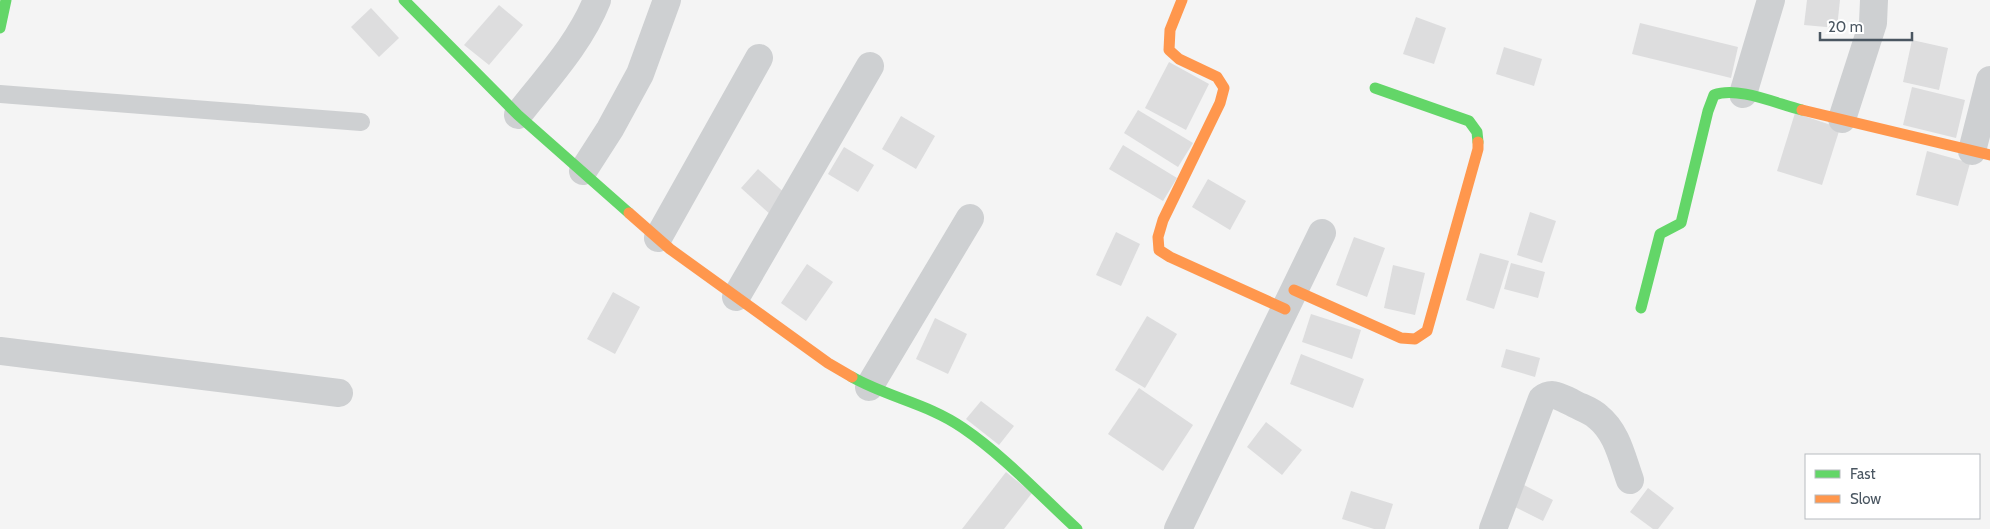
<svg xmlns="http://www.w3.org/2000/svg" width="1990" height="529" font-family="Cabin,sans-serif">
  <rect width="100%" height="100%" fill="#f4f4f4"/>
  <g fill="#ddddde">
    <path d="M1807,0H1840L1837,28L1804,25Z"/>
    <path d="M499,5L523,25L489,65L464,45Z"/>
    <path d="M371,8L399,38L379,57L351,27Z"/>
    <path d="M1416,17L1446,28L1434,64L1403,54Z"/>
    <path d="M1640,23L1738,47L1731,78L1632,54Z"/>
    <path d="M1912,40L1948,48L1939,90L1903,82Z"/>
    <path d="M1504,47L1542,59L1534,86L1496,74Z"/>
    <path d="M1169,62L1209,84L1186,130L1145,108Z"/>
    <path d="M1912,87L1965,100L1956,138L1903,125Z"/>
    <path d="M1138,110L1193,143L1178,167L1124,133Z"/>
    <path d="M1795,113L1840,128L1822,185L1777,171Z"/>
    <path d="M901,116L935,136L916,169L882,149Z"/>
    <path d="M1123,145L1177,178L1163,201L1109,169Z"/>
    <path d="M844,147L874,165L858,192L828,174Z"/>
    <path d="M1927,151L1970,163L1958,206L1916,195Z"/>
    <path d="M758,169L788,196L771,215L741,188Z"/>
    <path d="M1208,179L1246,201L1230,230L1192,207Z"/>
    <path d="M1530,212L1556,221L1542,263L1517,255Z"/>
    <path d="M1116,232L1140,244L1121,286L1096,275Z"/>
    <path d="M1354,237L1385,248L1367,297L1336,285Z"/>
    <path d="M1480,253L1509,261L1494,309L1466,300Z"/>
    <path d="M1511,263L1545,272L1538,298L1504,289Z"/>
    <path d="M807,264L833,282L806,321L781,303Z"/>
    <path d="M1393,265L1425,273L1415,315L1384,308Z"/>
    <path d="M613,292L640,307L615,354L587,339Z"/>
    <path d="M1311,314L1361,330L1352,359L1302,342Z"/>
    <path d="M1147,316L1177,334L1145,388L1115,370Z"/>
    <path d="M935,318L967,334L948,374L916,359Z"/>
    <path d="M1506,349L1540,358L1535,377L1501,367Z"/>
    <path d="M1301,354L1364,379L1353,408L1290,384Z"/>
    <path d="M1139,388L1193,425L1163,471L1108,434Z"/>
    <path d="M981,401L1014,426L999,445L966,419Z"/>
    <path d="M1266,422L1302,450L1282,475L1247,447Z"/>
    <path d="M1006,472L1032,493L1004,529H962Z"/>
    <path d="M1522,484L1553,500L1543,521L1511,505Z"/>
    <path d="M1648,488L1674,508L1658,529H1653L1630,512Z"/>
    <path d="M1351,491L1393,504L1385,529H1374L1342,519Z"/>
  </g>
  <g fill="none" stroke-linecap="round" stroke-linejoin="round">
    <path stroke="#ced0d2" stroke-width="18" d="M0,94L361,122"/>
    <g stroke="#ced0d2" stroke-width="28">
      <path d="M1743,94L1771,0"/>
      <path d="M518,115C546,79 580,43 597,0"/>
      <path d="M1842,119L1873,23L1874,0"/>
      <path d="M1972,151L1990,80"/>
      <path d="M583,171L610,129L640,74L667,0"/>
      <path d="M658,238L759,58"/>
      <path d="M736,297L870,66"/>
      <path d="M0,351L339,393"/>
      <path d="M869,387L970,218"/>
      <path d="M1178,529L1322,233"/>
      <path d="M1493,529L1542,399C1552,391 1560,397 1571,402C1579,407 1591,410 1598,417C1617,432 1622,458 1630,480"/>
    </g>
    <g stroke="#63d668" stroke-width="11">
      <path d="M404,0L518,115L629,213"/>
      <path d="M0,28L6,0"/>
      <path d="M1375,88L1469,121L1477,132L1478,142"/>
      <path d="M1641,308L1660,234L1681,223L1708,111L1714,95C1738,86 1777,104 1802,110"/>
      <path d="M852,377C887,397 929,404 963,428C1004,456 1040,495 1077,529"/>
    </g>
    <g stroke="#ff974d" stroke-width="11">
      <path d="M1182,0L1170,30L1169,50L1179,59L1217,77L1224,88L1220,103L1163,220L1158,237L1159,250L1170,257L1285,309"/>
      <path d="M1802,110L1990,155"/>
      <path d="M629,213L670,249L828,363L852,377"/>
      <path d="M1294,290L1401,338L1415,339L1427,331L1478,149V142"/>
    </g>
  </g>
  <rect x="1805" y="454" width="175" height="65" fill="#ffffff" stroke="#b7bbc0"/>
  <rect x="1815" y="470" width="25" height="8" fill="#63d668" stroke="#b7bbc0"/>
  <text x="1850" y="479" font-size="15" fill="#4a5661">Fast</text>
  <rect x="1815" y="495" width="25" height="8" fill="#ff974d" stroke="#b7bbc0"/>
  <text x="1850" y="504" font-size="15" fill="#4a5661">Slow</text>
  <path d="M1820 32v8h92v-8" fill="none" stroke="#4a5661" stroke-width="2.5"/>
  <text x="1828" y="32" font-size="15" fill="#4a5661" stroke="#ffffff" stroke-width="4" paint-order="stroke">20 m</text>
</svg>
